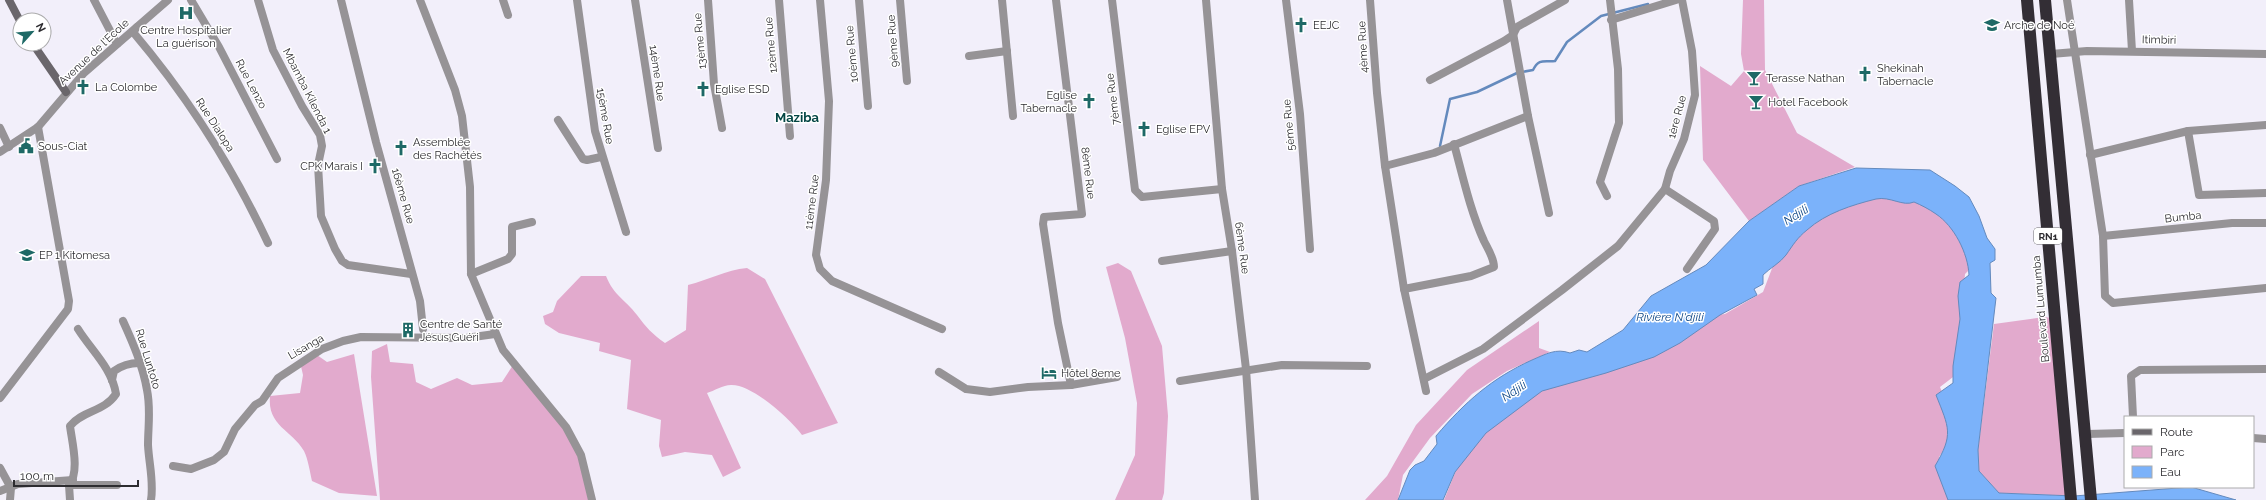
<svg xmlns="http://www.w3.org/2000/svg" width="2266" height="500" font-family="Raleway,sans-serif">
  <rect width="100%" height="100%" fill="#f2effa"/>
  <g fill="#e2aacd">
    <path d="M1743,0H1764L1765,70L1797,133L1855,167L1799,186L1749,221L1703,160L1700,66L1731,86L1744,71L1741,54Z"/>
    <path d="M1885,190L1941,206L1973,266L1965,274L1957,374L1940,387L1953,420L1945,448L1939,457L1948,477L1954,500H1444L1459,463L1490,425L1522,400L1710,316L1725,314L1763,292L1776,258L1812,221Z"/>
    <path d="M1118,263L1131,271L1162,346L1168,416L1164,493L1162,500H1115L1135,455L1137,403L1125,338L1106,267Z"/>
    <path d="M747,268L765,279L838,423L802,435C790,419 752,384 731,385C723,385 714,391 707,393L741,468L723,477L712,455L685,452L662,457L659,446L661,420L627,409L631,360L599,351L600,343L559,333L545,324L543,316L553,312L557,301L581,276H606C614,296 625,299 637,315C646,327 652,334 665,343L686,330L688,285C708,280 726,270 747,268Z"/>
    <path d="M2044,317L2052,318L2074,496L1999,493L1979,471L1978,450L1994,324Z"/>
    <path d="M1539,321V348L1550,352L1507,371L1472,394L1430,438L1403,475L1398,500H1365L1387,476L1416,425L1467,370Z"/>
    <path d="M387,344L390,362L413,364L416,382L431,389L457,378L472,385L502,382L513,365L566,427L584,466L591,500H380L371,377L372,351Z"/>
    <path d="M354,354L377,496L339,493L312,481C310,472 308,459 304,451C292,430 267,426 270,396L300,393L303,375L300,362L317,355L327,362Z"/>
  </g>
  <path fill="#7bb2fa" stroke="#648abd" d="M1856,168L1930,170L1955,186L1969,197L1979,216L1987,238L1995,249V260L1990,263L1991,293L1996,298L1978,450L1979,471L1999,493L2074,496L2191,487L2236,500H1948L1935,466C1954,434 1949,428 1936,395L1953,383V366L1960,319L1958,296L1960,282L1969,275C1968,253 1954,226 1936,214C1929,209 1921,205 1914,202C1903,207 1890,196 1876,199C1852,205 1826,213 1807,230C1797,238 1793,245 1786,255C1780,263 1770,268 1763,275V284L1754,289L1757,295L1720,315L1680,343L1654,357L1606,373L1542,391L1486,433L1455,472L1443,500H1398L1410,470L1415,465L1424,461L1437,444L1436,436C1465,402 1492,378 1532,360C1546,354 1556,348 1570,353L1579,350L1587,352L1623,330L1651,296L1706,265L1749,221L1799,186Z"/>
  <g fill="none" stroke-linecap="round" stroke-linejoin="round">
    <g stroke="#648abd" stroke-width="2.5">
      <path d="M1522,72L1533,70C1539,58 1544,62 1555,61L1567,42L1601,16L1648,4"/>
      <path d="M1440,146L1450,99L1477,92L1517,73"/>
    </g>
    <g stroke="#969396" stroke-width="8">
      <path d="M94,0L117,44"/>
      <path d="M191,0L219,47L277,159"/>
      <path d="M258,0L273,50L302,106L320,135L322,146L318,165L321,216L335,249L342,261L348,265L411,274"/>
      <path d="M341,0L376,142L420,301L423,329"/>
      <path d="M420,0L455,90L462,116L470,187L471,274L503,350L566,427L581,455L592,500"/>
      <path d="M503,0L508,15"/>
      <path d="M577,0L595,131L626,232"/>
      <path d="M635,0L658,148"/>
      <path d="M708,0L714,84L722,128"/>
      <path d="M779,0L790,136"/>
      <path d="M820,0L829,101L826,180L816,255L820,269L832,281L942,329"/>
      <path d="M859,0L868,106"/>
      <path d="M900,0L907,81"/>
      <path d="M1002,0L1013,116"/>
      <path d="M1056,0L1082,214L1044,217L1043,224L1058,323L1071,385"/>
      <path d="M1112,0L1135,190L1142,197L1222,189"/>
      <path d="M1206,0L1222,189L1232,251L1246,369L1255,500"/>
      <path d="M1286,0L1300,114L1310,249"/>
      <path d="M1370,0L1377,93L1385,166L1404,289L1426,391"/>
      <path d="M1507,0L1528,116"/>
      <path d="M2067,0L2103,236L2105,296L2113,303L2266,288"/>
      <path d="M2129,0L2132,51"/>
      <path d="M1611,20L1676,0"/>
      <path d="M137,27L133,32C188,97 232,166 268,243"/>
      <path d="M2051,54L2087,51L2266,54"/>
      <path d="M969,56L1007,51"/>
      <path d="M1430,80L1504,41L1513,35L1517,27L1565,0"/>
      <path d="M558,120L583,159L587,160L601,157"/>
      <path d="M0,128L9,147"/>
      <path d="M2188,131L2199,195L2266,193"/>
      <path d="M0,152L38,127L84,73L168,0"/>
      <path d="M2090,155L2188,131L2266,125"/>
      <path d="M1385,166L1434,153L1528,116L1549,213"/>
      <path d="M1665,189L1714,221L1715,229L1687,269"/>
      <path d="M1607,196L1600,182L1619,123L1618,69L1610,0"/>
      <path d="M2103,236L2232,223H2266"/>
      <path d="M1162,261L1232,251"/>
      <path d="M471,274L508,259L512,254V227L532,222"/>
      <path d="M1404,289L1471,276L1494,267C1494,258 1488,249 1484,241C1470,210 1463,177 1454,144"/>
      <path d="M123,321C133,343 143,366 147,390C151,409 148,427 148,445C149,464 154,482 151,500"/>
      <path d="M939,372L966,389L990,392L1028,387L1071,385L1117,377"/>
      <path d="M1424,379L1483,349L1562,290L1618,246L1665,189L1670,171L1684,139L1695,95L1692,51L1682,0"/>
      <path d="M112,380L114,371C121,366 130,363 139,363"/>
      <path d="M1180,381L1282,365L1367,366"/>
      <path d="M0,398L68,309L69,301L38,127"/>
      <path d="M2133,417L2131,376L2140,370L2266,369"/>
      <path d="M2087,434L2125,433"/>
      <path d="M2253,438L2266,439"/>
      <path d="M173,466L191,469L214,460L224,452L235,429L255,405L262,401L278,378L322,349L343,341L361,337L466,338L495,334"/>
      <path d="M0,468L11,488L10,500"/>
      <path d="M69,485H117"/>
      <path d="M0,491L18,484L73,480"/>
      <path d="M70,500L69,485C80,472 72,442 70,426C83,410 104,412 116,394C112,368 91,350 78,329"/>
    </g>
    <g stroke="#6a666b" stroke-width="8">
      <path d="M9,0L20,21"/>
      <path d="M33,44L66,92"/>
    </g>
    <g stroke="#332e35" stroke-width="12">
      <path d="M2027,0L2071,500"/>
      <path d="M2045,0L2091,500"/>
    </g>
  </g>
  <defs>
    <g id="hospital-bare" transform="scale(1.2)"><path d="M-5-5h3v3.5h4V-5h3V5h-3V1.5h-4V5h-3Z" fill="#1e6966" stroke="#fff" stroke-width="2.5" paint-order="stroke"/></g>
    <g id="church-bare" transform="scale(1.2)"><path d="M-1.2-6h2.4v3.5h3.3v2.4h-3.3V6h-2.4V-.1h-3.3v-2.4h3.3Z" fill="#1e6966" stroke="#fff" stroke-width="2.5" paint-order="stroke"/></g>
    <g id="school-bare" transform="scale(1.2)"><path d="M0-5L7-2L0 1L-7-2ZM-4 1L0 2.5L4 1V4Q0 6-4 4Z" fill="#1e6966" stroke="#fff" stroke-width="2.5" paint-order="stroke"/></g>
    <g id="bar-bare" transform="scale(1.2)"><path d="M-6-5H6L.8 .8V4.5H3.5V6h-7V4.5H-.8V.8Z" fill="#1e6966" stroke="#fff" stroke-width="2.5" paint-order="stroke"/></g>
    <g id="civic-bare" transform="scale(1.2)"><path d="M-.6-6.5H3V-4.5H.6V-3L4-1V1h2V6H-6V1h2V-1L-.6-3ZM-1.2 2.5V6h2.4V2.5Z" fill="#1e6966" stroke="#fff" stroke-width="2.5" paint-order="stroke"/></g>
    <g id="building-bare" transform="scale(1.2)"><path d="M-4-6H4V6H1V3H-1V6H-4ZM-2.5-4.3h1.7v1.8h-1.7ZM.8-4.3h1.7v1.8H.8ZM-2.5-1h1.7V.8h-1.7ZM.8-1h1.7V.8H.8Z" fill="#1e6966" stroke="#fff" stroke-width="2.5" paint-order="stroke"/></g>
    <g id="hotel-bare" transform="scale(1.2)"><path d="M-6-4.5h1.5V1H6V5H4.5V3h-9V5H-6ZM-4 0a1.8 1.8 0 1 1 3.6 0ZM.5 0V-2.5h3Q6-2.5 6 0Z" fill="#1e6966" stroke="#fff" stroke-width="2.5" paint-order="stroke"/></g>
  </defs>
  <g fill-rule="evenodd">
    <use href="#hospital-bare" x="186" y="13"/>
    <use href="#church-bare" x="1301" y="25"/>
    <use href="#school-bare" x="1992" y="25"/>
    <use href="#church-bare" x="1865" y="74"/>
    <use href="#bar-bare" x="1754" y="78"/>
    <use href="#church-bare" x="83" y="87"/>
    <use href="#church-bare" x="703" y="89"/>
    <use href="#church-bare" x="1089" y="101"/>
    <use href="#bar-bare" x="1756" y="102"/>
    <use href="#church-bare" x="1144" y="129"/>
    <use href="#civic-bare" x="26" y="146"/>
    <use href="#church-bare" x="401" y="148"/>
    <use href="#church-bare" x="375" y="166"/>
    <use href="#school-bare" x="27" y="255"/>
    <use href="#building-bare" x="408" y="330"/>
    <use href="#hotel-bare" x="1049" y="373"/>
  </g>
  <g text-anchor="middle" dominant-baseline="central" stroke-width="3" stroke-linejoin="round" paint-order="stroke">
    <rect fill="#fff" stroke="#6c6b6e" stroke-width="1" x="2034" y="228" width="28" height="16" rx="3"/>
    <g font-size="10" font-weight="bold" fill="#2d2c30">
      <text x="2048" y="236">RN1</text>
    </g>
    <g font-size="11" fill="#2d2c30" stroke="#fff" text-anchor="start">
      <text x="1313" y="25">EEJC</text>
      <text x="2004" y="25">Arche de Noé</text>
      <text x="186" y="30" text-anchor="middle">Centre Hospitalier<tspan x="186" dy="13">La guérison</tspan></text>
      <text x="1877" y="68">Shekinah<tspan x="1877" dy="13">Tabernacle</tspan></text>
      <text x="1766" y="78">Terasse Nathan</text>
      <text x="95" y="87">La Colombe</text>
      <text x="715" y="89">Eglise ESD</text>
      <text x="1077" y="95" text-anchor="end">Eglise<tspan x="1077" dy="13">Tabernacle</tspan></text>
      <text x="1768" y="102">Hotel Facebook</text>
      <text x="1156" y="129">Eglise EPV</text>
      <text x="413" y="142">Assemblée<tspan x="413" dy="13">des Rachétés</tspan></text>
      <text x="38" y="146">Sous-Ciat</text>
      <text x="363" y="166" text-anchor="end">CPK Marais I</text>
      <text x="39" y="255">EP 1 Kitomesa</text>
      <text x="420" y="324">Centre de Santé<tspan x="420" dy="13">Jésus Guéri</tspan></text>
      <text x="1061" y="373">Hôtel 8eme</text>
    </g>
    <g font-size="11" fill="#2d2c30" stroke="#fff">
      <text transform="translate(2159 40) rotate(1)">Itimbiri</text>
      <text transform="translate(700 41) rotate(-95)">13ème Rue</text>
      <text transform="translate(893 41) rotate(-94)">9ème Rue</text>
      <text transform="translate(771 45) rotate(-95)">12ème Rue</text>
      <text transform="translate(1363 47) rotate(-93)">4ème Rue</text>
      <text transform="translate(94 52) rotate(-43)">Avenue de l'Ecole</text>
      <text transform="translate(852 54) rotate(-95)">10ème Rue</text>
      <text transform="translate(657 73) rotate(82)">14ème Rue</text>
      <text transform="translate(251 84) rotate(62)">Rue Lenzo</text>
      <text transform="translate(307 91) rotate(63)">Mbamba Kilenda 1</text>
      <text transform="translate(1113 99) rotate(-97)">7ème Rue</text>
      <text transform="translate(605 116) rotate(80)">15ème Rue</text>
      <text transform="translate(1677 117) rotate(-75)">1ère Rue</text>
      <text transform="translate(215 125) rotate(57)">Rue Dialopa</text>
      <text transform="translate(1289 125) rotate(-95)">5ème Rue</text>
      <text transform="translate(1088 173) rotate(83)">8ème Rue</text>
      <text transform="translate(403 196) rotate(74)">16ème Rue</text>
      <text transform="translate(812 202) rotate(-83)">11ème Rue</text>
      <text transform="translate(2183 217) rotate(-6)">Bumba</text>
      <text transform="translate(1242 248) rotate(82)">6ème Rue</text>
      <text transform="translate(2041 309) rotate(-95)">Boulevard Lumumba</text>
      <text transform="translate(306 347) rotate(-30)">Lisanga</text>
      <text transform="translate(148 359) rotate(73)">Rue Luntoto</text>
    </g>
    <g font-size="12" font-style="italic" fill="#0f4786" stroke="#fff">
      <text transform="translate(1796 215) rotate(-32)">Ndjili</text>
      <text x="1670" y="317">Rivière N'djili</text>
      <text transform="translate(1514 391) rotate(-34)">Ndjili</text>
    </g>
    <g font-size="13" font-weight="bold" fill="#034543" stroke="#fff">
      <text x="797" y="117">Maziba</text>
    </g>
  </g>
  <rect x="2124" y="416" width="130" height="72" fill="#ffffff" stroke="#ababac"/>
  <rect x="2132" y="429" width="20" height="6" fill="#6a666b" stroke="#ababac"/>
  <text x="2160" y="436" font-size="12" fill="#2d2c30">Route</text>
  <rect x="2132" y="446" width="20" height="12" fill="#e2aacd" stroke="#ababac"/>
  <text x="2160" y="456" font-size="12" fill="#2d2c30">Parc</text>
  <rect x="2132" y="466" width="20" height="12" fill="#7bb2fa" stroke="#ababac"/>
  <text x="2160" y="476" font-size="12" fill="#2d2c30">Eau</text>
  <g transform="translate(32 32) rotate(63)"><circle r="19" fill="#ffffff" stroke="#ababac"/>
  <path d="M0-3L7 15L0 10L-7 15Z" fill="#1e6966"/>
  <text y="-6" font-size="11" font-weight="bold" text-anchor="middle" fill="#2d2c30">N</text>
  </g>
  <path d="M14 480v6h124v-6" fill="none" stroke="#2d2c30" stroke-width="2"/>
  <text x="20" y="480" font-size="12" fill="#2d2c30" stroke="#ffffff" stroke-width="3" paint-order="stroke">100 m</text>
</svg>
